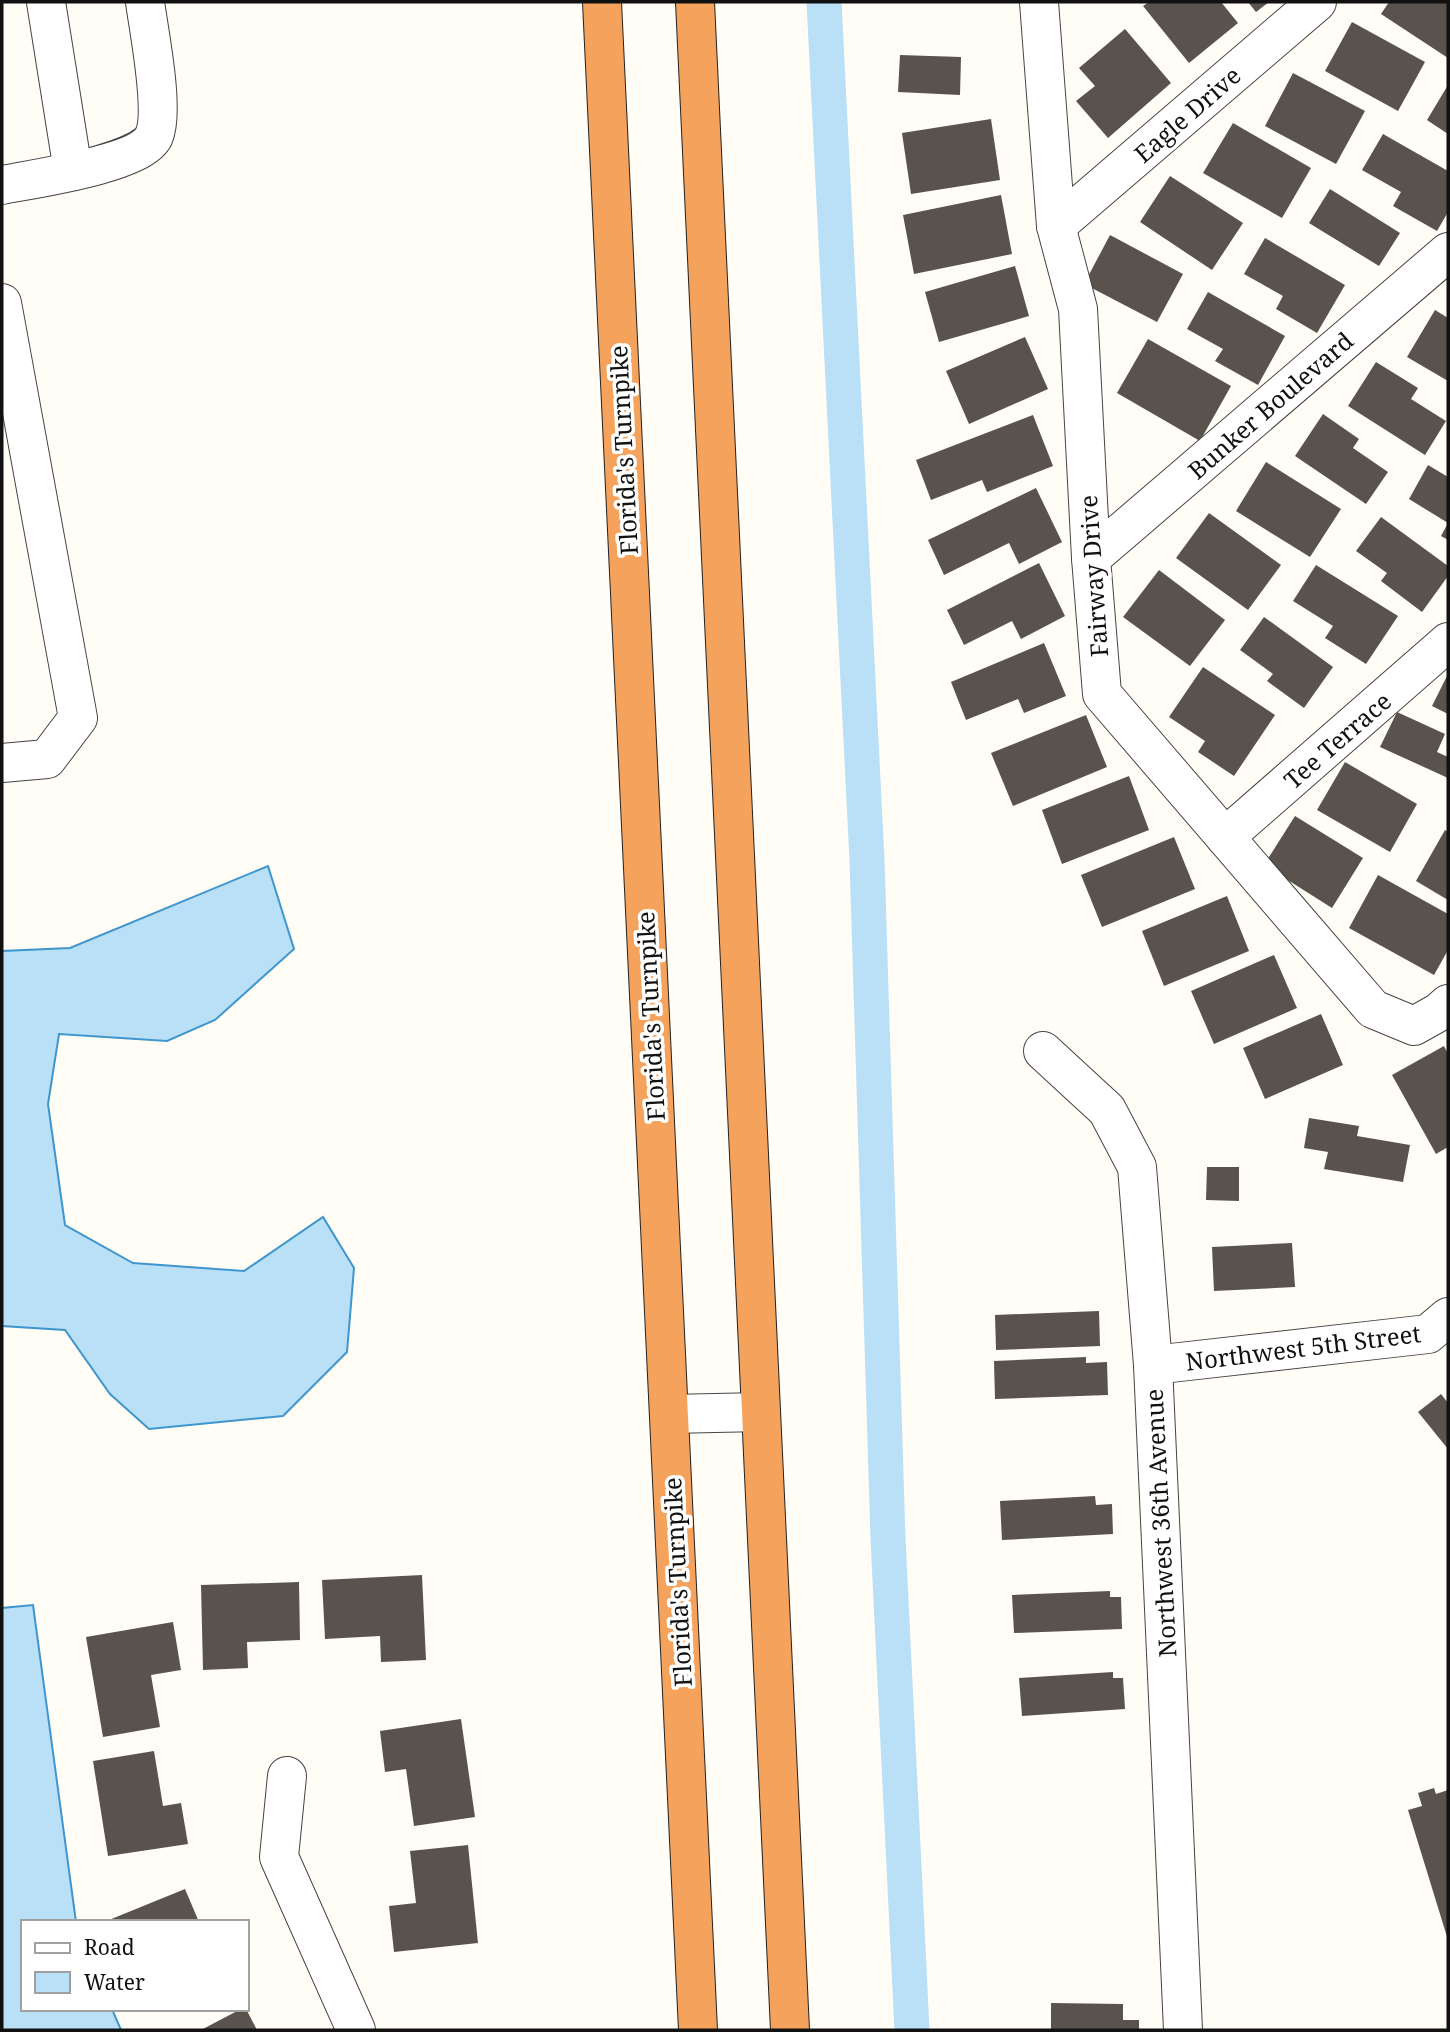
<svg xmlns="http://www.w3.org/2000/svg" width="1450" height="2032" font-family="'Noto Serif',serif">
  <rect width="100%" height="100%" fill="#fffdf5"/>
  <g fill="#b9e0f7" stroke="#3f96cf" stroke-width="2">
    <path d="M268,866L294,949L215,1020L167,1041L59,1034L48,1104L65,1225L133,1263L244,1271L323,1217L354,1268L347,1352L283,1416L149,1429L110,1394L65,1330L2,1326V951L70,948Z"/>
    <path d="M33,1605L76,1922H23V2009H112L121,2030H2V1608Z"/>
  </g>
  <g fill="none" stroke-linecap="round" stroke-linejoin="round">
    <path stroke="#b9e0f7" stroke-width="35" d="M824,2L867,860L888,1539L912,2030"/>
  </g>
  <g fill="#5a524d">
    <path d="M1149,2H1221L1238,23L1189,63L1143,6Z"/>
    <path d="M1248,2H1269L1256,12Z"/>
    <path d="M1389,2H1448V58L1381,14Z"/>
    <path d="M1352,22L1425,62L1398,111L1325,71Z"/>
    <path d="M1125,29L1171,83L1108,138L1076,101L1095,86L1079,68Z"/>
    <path d="M900,55L961,57L960,95L898,92Z"/>
    <path d="M1293,73L1365,111L1336,164L1265,126Z"/>
    <path d="M1448,85V134L1427,120Z"/>
    <path d="M991,119L1000,180L911,194L902,133Z"/>
    <path d="M1233,123L1311,168L1282,218L1203,173Z"/>
    <path d="M1383,134L1448,171V212L1437,231L1393,206L1401,192L1362,170Z"/>
    <path d="M1170,176L1243,223L1212,270L1140,222Z"/>
    <path d="M1330,189L1400,233L1379,266L1309,223Z"/>
    <path d="M1001,195L1012,254L914,274L903,215Z"/>
    <path d="M1110,235L1183,274L1157,322L1084,284Z"/>
    <path d="M1265,238L1345,285L1317,333L1276,309L1283,296L1244,274Z"/>
    <path d="M1015,266L1029,316L939,342L925,292Z"/>
    <path d="M1208,292L1285,336L1258,385L1215,361L1223,349L1187,329Z"/>
    <path d="M1435,310L1448,318V381L1407,357Z"/>
    <path d="M1025,337L1048,389L969,424L946,371Z"/>
    <path d="M1148,339L1231,386L1200,441L1117,393Z"/>
    <path d="M1376,362L1418,388L1411,399L1446,421L1425,455L1348,406Z"/>
    <path d="M1323,414L1359,439L1353,448L1388,472L1366,504L1295,456Z"/>
    <path d="M1033,415L1053,466L987,492L982,480L931,500L916,460Z"/>
    <path d="M1266,462L1341,509L1310,557L1236,511Z"/>
    <path d="M1428,465L1448,477V523L1409,499Z"/>
    <path d="M1036,488L1062,542L1019,564L1009,543L944,575L928,540Z"/>
    <path d="M1209,513L1281,565L1248,610L1176,558Z"/>
    <path d="M1381,517L1448,566V576L1422,612L1381,581L1387,573L1356,551Z"/>
    <path d="M1448,523V540L1441,536Z"/>
    <path d="M1039,563L1065,616L1021,639L1012,621L964,645L947,610Z"/>
    <path d="M1316,565L1398,616L1366,664L1325,638L1333,626L1293,601Z"/>
    <path d="M1159,570L1225,620L1190,666L1123,617Z"/>
    <path d="M1264,617L1333,667L1304,708L1267,681L1273,674L1240,650Z"/>
    <path d="M1044,643L1066,696L1024,713L1018,699L966,720L951,682Z"/>
    <path d="M1203,667L1275,715L1234,776L1198,752L1205,741L1169,717Z"/>
    <path d="M1448,674V714L1432,706Z"/>
    <path d="M1397,712L1445,734L1437,752L1448,757V778L1380,747Z"/>
    <path d="M1086,715L1107,767L1013,806L991,753Z"/>
    <path d="M1345,762L1417,804L1390,852L1317,810Z"/>
    <path d="M1129,776L1149,830L1062,864L1042,810Z"/>
    <path d="M1295,816L1363,858L1332,908L1264,865Z"/>
    <path d="M1445,830L1448,832V900L1416,881Z"/>
    <path d="M1174,837L1195,889L1102,927L1081,875Z"/>
    <path d="M1378,875L1448,914V950L1434,975L1349,928Z"/>
    <path d="M1227,896L1249,951L1164,986L1142,931Z"/>
    <path d="M1274,955L1297,1008L1214,1044L1191,991Z"/>
    <path d="M1321,1014L1343,1065L1265,1099L1243,1048Z"/>
    <path d="M1444,1046L1448,1054V1147L1436,1154L1392,1075Z"/>
    <path d="M1309,1118L1359,1126L1357,1136L1410,1145L1403,1182L1324,1169L1328,1152L1304,1148Z"/>
    <path d="M1207,1167H1239V1201L1206,1200Z"/>
    <path d="M1292,1243L1295,1287L1214,1291L1212,1247Z"/>
    <path d="M1099,1311L1100,1346L996,1350L995,1315Z"/>
    <path d="M1086,1357V1363L1107,1362L1108,1395L995,1399L994,1361Z"/>
    <path d="M1441,1394L1448,1403V1449L1418,1412Z"/>
    <path d="M1095,1496L1096,1505L1112,1504L1113,1534L1002,1540L1000,1501Z"/>
    <path d="M422,1575L426,1660L381,1662L380,1636L325,1639L322,1580Z"/>
    <path d="M299,1582L300,1640L247,1642L248,1668L203,1670L201,1585Z"/>
    <path d="M1110,1591V1597H1121L1122,1629L1014,1633L1012,1595Z"/>
    <path d="M173,1622L181,1670L151,1675L160,1727L103,1737L86,1637Z"/>
    <path d="M1113,1672V1678H1123L1125,1709L1022,1716L1019,1678Z"/>
    <path d="M461,1719L475,1817L414,1826L406,1769L385,1772L380,1731Z"/>
    <path d="M154,1751L163,1806L181,1803L188,1844L108,1856L93,1761Z"/>
    <path d="M1434,1788L1436,1794L1448,1790V1940L1408,1810L1422,1806L1418,1793Z"/>
    <path d="M468,1845L478,1943L394,1952L389,1906L416,1903L410,1851Z"/>
    <path d="M185,1889L199,1922H104Z"/>
    <path d="M1051,2003L1123,2004V2020H1139V2030H1051Z"/>
    <path d="M241,2009H246L257,2030H201Z"/>
  </g>
  <g fill="none" stroke-linecap="round" stroke-linejoin="round">
    <g stroke="#444" stroke-width="40">
      <g id="minor">
        <path d="M46,2L73,171"/>
        <path d="M1039,2L1056,226L1078,309L1091,558L1102,694L1373,1009L1414,1026L1439,1012L1448,1004"/>
        <path d="M2,185C32,179 141,164 154,136C165,110 149,32 145,2"/>
        <path d="M1056,226L1317,2"/>
        <path d="M2,303L78,718L47,759L2,763"/>
        <path d="M1091,558L1448,252"/>
        <path d="M1225,837L1448,642"/>
        <path d="M1043,1051L1107,1110L1137,1167L1153,1365L1183,2030"/>
        <path d="M1153,1365L1428,1334L1448,1317"/>
        <path d="M669,1414L761,1412"/>
        <path d="M287,1776L279,1857L356,2030"/>
      </g>
    </g>
    <g stroke="#222" stroke-width="40">
      <g id="highway">
        <path d="M602,2L698,2030"/>
        <path d="M695,2L790,2030"/>
      </g>
    </g>
    <use href="#minor" stroke="#fff" stroke-width="38"/>
    <use href="#highway" stroke="#f5a25d" stroke-width="38"/>
  </g>
  <g text-anchor="middle" dominant-baseline="central" stroke-width="7" stroke-linejoin="round" paint-order="stroke">
    <g font-size="24" fill="#111" stroke="#fff">
      <text transform="translate(1187 114) rotate(-41)">Eagle Drive</text>
      <text transform="translate(1270 405) rotate(-41)">Bunker Boulevard</text>
      <text transform="translate(623 450) rotate(-93)">Florida's Turnpike</text>
      <text transform="translate(1093 576) rotate(-94)">Fairway Drive</text>
      <text transform="translate(1337 740) rotate(-41)">Tee Terrace</text>
      <text transform="translate(650 1016) rotate(-93)">Florida's Turnpike</text>
      <text transform="translate(1303 1347) rotate(-7)">Northwest 5th Street</text>
      <text transform="translate(1160 1523) rotate(-93)">Northwest 36th Avenue</text>
      <text transform="translate(677 1582) rotate(-93)">Florida's Turnpike</text>
    </g>
  </g>
  <rect width="1450" height="2032" fill="none" stroke="#111111" stroke-width="7"/>
  <rect x="21" y="1920" width="228" height="91" fill="#ffffff" stroke="#a0a0a0" stroke-width="2"/>
  <rect x="35" y="1943" width="35" height="10" fill="#ffffff" stroke="#a0a0a0" stroke-width="2"/>
  <text x="84" y="1955" font-size="21" fill="#111111">Road</text>
  <rect x="35" y="1972" width="35" height="21" fill="#b9e0f7" stroke="#a0a0a0" stroke-width="2"/>
  <text x="84" y="1990" font-size="21" fill="#111111">Water</text>
</svg>
